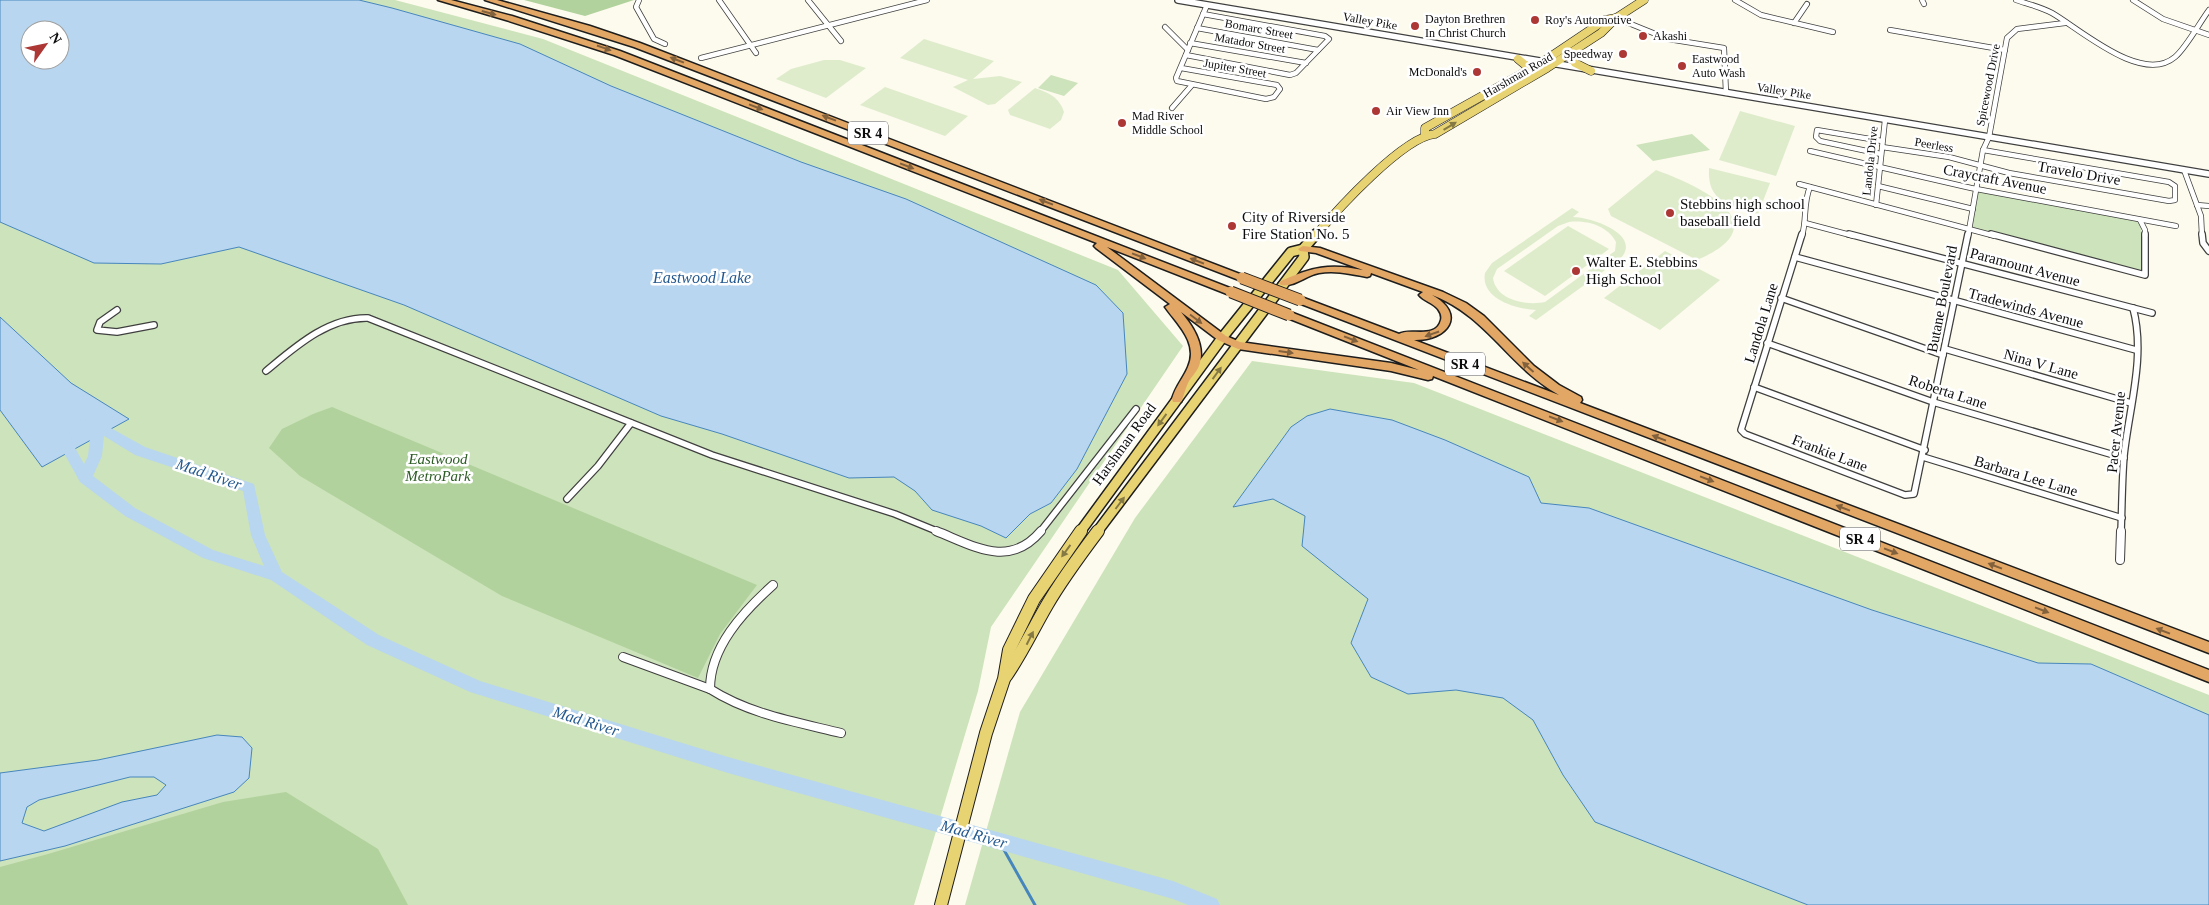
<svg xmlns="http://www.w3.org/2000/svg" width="2209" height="905" font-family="Georgia,serif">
  <rect width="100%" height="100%" fill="#fdfbed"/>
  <g fill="#cde3bb" fill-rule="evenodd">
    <path d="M0,0H395L543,39L1118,270L1183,346L991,627L978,691L914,905H0ZM30,30H60V60H30Z"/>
    <path d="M1051,75L1078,83L1064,96L1038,88Z"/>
    <path d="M1692,134L1710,150L1653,161L1636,145Z"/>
    <path d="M1977,188L2140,220L2145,275L1969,229Z"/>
    <path d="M1252,361L1414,383L2209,695V905H965L1020,712L1135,518Z"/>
  </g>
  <g fill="#b1d29c">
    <path d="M524,0H634L585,16Z"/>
    <path d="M332,407L757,585L720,634L698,678L502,596L300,476L269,448L282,429L313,414Z"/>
    <path d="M286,792L378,849L408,905H0V867L48,854L223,802Z"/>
  </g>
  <g fill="#deeccc" fill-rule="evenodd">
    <path d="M924,39L994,61L973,79L1000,76L1022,82L995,104L988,105L953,87L968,80L900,58Z"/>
    <path d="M824,60H840L866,68L826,98L776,79L791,69Z"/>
    <path d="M885,87L968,116L945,136L860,105Z"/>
    <path d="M1035,88C1049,93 1059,97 1064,112L1061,120L1050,129L1010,115L1008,110Z"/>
    <path d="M1740,111L1795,126L1776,176L1719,160Z"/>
    <path d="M1709,168L1770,183L1758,214C1730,205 1707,203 1709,168Z"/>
    <path d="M1656,170C1700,186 1782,224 1697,260L1611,216L1608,209Z"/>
    <path d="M1572,208L1579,212L1573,217C1591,217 1645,235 1619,260L1536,320L1529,316L1536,310C1517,309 1480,299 1485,273L1492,263ZM1569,222C1586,220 1607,225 1616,242L1615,251L1545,302C1526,306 1496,300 1493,278L1497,269L1558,226Z"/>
    <path d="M1568,226L1609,249L1545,296L1504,271Z"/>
    <path d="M1665,251L1720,280L1660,330L1604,298Z"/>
  </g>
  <g fill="#b8d6ef" stroke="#4786bd" fill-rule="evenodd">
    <path d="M0,0H359L392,8L520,44L611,86L801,162L906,199L1096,285L1123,313L1127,374L1077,469L1051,503L1030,514L1006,538L981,526L932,510L915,491L894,477L849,478L722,434L661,416L404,305L239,247L161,264L94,263L0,222ZM30,30H60V60H30Z"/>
    <path d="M0,317L71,383L129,419L42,467L0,410Z"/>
    <path d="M1330,409L1392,420L1445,440L1529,477L1541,503L1589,508L1872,610L2038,663L2091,664L2209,715V905H1808L1595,822L1563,775L1533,720L1503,698L1456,690L1408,694L1371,677L1351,643L1368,599L1302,546L1305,516L1273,499L1233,507L1291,427L1307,416Z"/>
    <path d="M217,735L242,737L252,748L249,778L234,792L65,846L0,861V773L98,760ZM130,777H154L166,785L157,795L122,802L44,831L22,823L27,807L39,800Z"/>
  </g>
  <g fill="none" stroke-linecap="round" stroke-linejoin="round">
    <path stroke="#4786bd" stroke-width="3" d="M999,841L1035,905"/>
    <path fill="#b8d6ef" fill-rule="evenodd" d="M91,417L145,447L254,484L265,535L282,572L379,635L480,681L728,757L1173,881L1217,899L1220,905H1188L1173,899L728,773L470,692L367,645L271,580L203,558L125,516L80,482L59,444L57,434L59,430H69L73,444L84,464L88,456L91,428L84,422L86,419ZM104,436L135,455L243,491L251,535L264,566L213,550L135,508L93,476L102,456Z"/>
    <g stroke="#3f3f3f" stroke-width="6">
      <g id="minor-far2">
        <path d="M639,0L636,7L654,39L665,44"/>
        <path d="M719,0L756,53"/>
        <path d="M808,0L841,41"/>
        <path d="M1735,0L1761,15L1833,32"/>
        <path d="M1922,0L1924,4"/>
        <path d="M2016,0C2028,4 2041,7 2052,13C2080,29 2142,85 2175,57C2186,48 2200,22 2209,10"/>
        <path d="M2133,0L2163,19L2209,35"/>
        <path d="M1616,18L1668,39L1724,48L1726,93"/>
        <path d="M1794,23L1807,4"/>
        <path d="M1165,27L1188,50"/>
        <path d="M1197,28L1318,50"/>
        <path d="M1890,30L2005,50"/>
        <path d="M1190,43L1306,63"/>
        <path d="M1186,55L1290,75L1296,73L1329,39L1325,36L1203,14"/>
        <path d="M701,58L927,0"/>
        <path d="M1181,68L1277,85L1280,89L1274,97L1266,99L1177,81L1176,78L1207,5"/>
        <path d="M1172,108L1192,85"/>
        <path d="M1882,147L1949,157L2009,173L2169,201L2175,200V186L2169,182L1983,150"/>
        <path d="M1810,151L1971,188L2176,226"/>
        <path d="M1881,154L1820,141L1816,137L1817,130L1882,141"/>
        <path d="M2184,170L2201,216L2202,236"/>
        <path d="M1799,184L1995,236"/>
        <path d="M1878,186L1973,209"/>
        <path d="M1876,205L1885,120"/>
        <path d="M2197,205L2209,206"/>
        <path d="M2140,220L2145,230V236"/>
        <path d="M1805,223L1854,236"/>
        <path d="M1802,236C1807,219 1803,203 1810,187"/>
        <path d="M1968,236L1983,150L1989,137L2007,38L2017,29L2065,23"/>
      </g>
    </g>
    <g stroke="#3f3f3f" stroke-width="8">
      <g id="minor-far1">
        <path d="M1802,234L1741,430L1745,434L1905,495L1914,494L1968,234"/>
        <path d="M1849,234L2152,313"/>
        <path d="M1991,234L2145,275V234"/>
        <path d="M2202,234L2203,243L2209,251"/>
        <path d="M1795,257L2136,350"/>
        <path d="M1781,298L1943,355"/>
        <path d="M117,310L100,322L97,330L117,332L154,325"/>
        <path d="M1767,343L1933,402L2124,458"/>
        <path d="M1945,349L2131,403"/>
        <path d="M266,371C295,347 328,317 368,318L712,455L895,514L939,532"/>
        <path d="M1754,387L1925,450"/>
        <path d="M1923,457L2122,518"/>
        <path d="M567,499L598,466L631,423"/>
        <path d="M1040,532L1136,409"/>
        <path d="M2121,532C2122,507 2122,481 2124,456C2129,408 2146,356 2133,308"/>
      </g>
    </g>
    <g stroke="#3f3f3f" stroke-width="10">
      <g id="minor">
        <path d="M936,531C974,546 1009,569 1041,531"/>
        <path d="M2120,560L2121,531"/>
        <path d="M773,585C743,612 710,647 710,689C749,714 796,722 841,733"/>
        <path d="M623,657L710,689"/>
      </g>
    </g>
    <g stroke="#3f3f3f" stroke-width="8">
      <path id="tertiary" d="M1178,0L2209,174"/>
    </g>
    <g stroke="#1d1d1d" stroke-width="9">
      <g id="primary-far2">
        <path d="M1569,54L1575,63L1591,71"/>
        <path d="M1518,59L1530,69"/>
        <path d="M1425,135V128L1541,63L1605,20L1616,18L1644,0"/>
        <path d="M1315,236C1337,210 1403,137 1435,134L1547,68L1601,33L1616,18"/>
      </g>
    </g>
    <g stroke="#1d1d1d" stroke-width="12">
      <g id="primary-far1">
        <path d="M1080,532L1222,338L1291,252L1303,249L1316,234"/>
        <path d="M1097,532L1304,257L1303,249"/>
      </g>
    </g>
    <g stroke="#1d1d1d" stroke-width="14">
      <g id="primary">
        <path d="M1006,676C1022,653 1033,629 1047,605C1062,579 1080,555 1098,531"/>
        <path d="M941,905L986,733L1004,679L1009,650L1034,599L1081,531"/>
      </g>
    </g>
    <g stroke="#1d1d1d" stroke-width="3">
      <g id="motorway">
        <path d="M438,0H451L512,16L620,51L1235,290L1236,292L1235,294H1227L1107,247L1226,336L1240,342L1391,363L1419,370L1285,317L1284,315L1289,312L1293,313L2209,670V682L1433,376L1432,379L1428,380L1391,371L1238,349L1218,340L1181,312C1193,326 1206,346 1199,366C1196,373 1191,377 1188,383C1185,389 1184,396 1181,402H1173L1172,399C1176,385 1183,379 1188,367C1199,343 1177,324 1165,307L1170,304L1096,248L1094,246L1097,243L614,55L506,20Z"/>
        <path d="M485,0H497L590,26L640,43L1245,276L1247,278L1245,280H1239L634,47Z"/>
        <path d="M1303,246L1320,248L1443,292L1466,303L1484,316L1534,366L1559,385L1581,397L1582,400L1580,403L2209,642V653L1296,302L1295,300L1296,298H1304L1399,334C1409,327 1436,340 1441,320C1442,316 1441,313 1438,309C1433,303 1424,301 1419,295L1423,292L1371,273L1370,276L1367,277C1351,274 1335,270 1319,273C1307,275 1292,288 1281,285L1279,283L1281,281C1311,267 1330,263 1363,270L1316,253L1300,251L1298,249ZM1432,295C1486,315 1510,368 1559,395L1414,340C1448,341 1467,314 1432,295Z"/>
      </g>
    </g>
    <use href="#minor-far2" stroke="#fff" stroke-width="4.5"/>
    <use href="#minor-far1" stroke="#fff" stroke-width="5.5"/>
    <use href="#minor" stroke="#fff" stroke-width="8"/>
    <use href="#tertiary" stroke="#fff" stroke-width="5.5"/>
    <use href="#primary-far2" stroke="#e8d372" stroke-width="8"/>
    <use href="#primary-far1" stroke="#e8d372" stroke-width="9"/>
    <use href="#primary" stroke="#e8d372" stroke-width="12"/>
    <use href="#motorway" fill="#e3a765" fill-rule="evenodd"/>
    <g stroke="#1d1d1d" stroke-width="13" stroke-linecap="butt">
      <g id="motorway-bridge">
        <path d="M1242,278L1300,300"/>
        <path d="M1231,292L1289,315"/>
      </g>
    </g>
    <use href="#motorway-bridge" stroke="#e3a765" stroke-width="11"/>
  </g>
  <defs><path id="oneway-solid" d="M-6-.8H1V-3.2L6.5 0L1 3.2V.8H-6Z" transform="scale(1.25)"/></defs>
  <g fill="#82613d">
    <use href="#oneway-solid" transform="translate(489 13) rotate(15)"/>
    <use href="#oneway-solid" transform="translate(604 48) rotate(19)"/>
    <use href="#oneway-solid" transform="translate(677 60) rotate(-159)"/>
    <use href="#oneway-solid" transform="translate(756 107) rotate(21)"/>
    <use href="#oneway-solid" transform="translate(829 118) rotate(-159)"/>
    <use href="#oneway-solid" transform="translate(907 166) rotate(21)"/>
    <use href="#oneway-solid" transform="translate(1046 202) rotate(-159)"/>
    <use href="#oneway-solid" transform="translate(1139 256) rotate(21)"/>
    <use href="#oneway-solid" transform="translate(1197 261) rotate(-159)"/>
    <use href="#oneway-solid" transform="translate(1196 319) rotate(37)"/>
    <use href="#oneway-solid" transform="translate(1432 334) rotate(161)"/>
    <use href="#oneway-solid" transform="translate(1351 339) rotate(21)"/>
    <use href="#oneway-solid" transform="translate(1286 352) rotate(8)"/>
    <use href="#oneway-solid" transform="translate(1528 367) rotate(-138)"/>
    <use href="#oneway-solid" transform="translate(1556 419) rotate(21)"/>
    <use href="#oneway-solid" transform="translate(1659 438) rotate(-159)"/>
    <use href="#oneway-solid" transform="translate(1707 479) rotate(21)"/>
    <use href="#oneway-solid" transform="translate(1843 508) rotate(-159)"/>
    <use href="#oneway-solid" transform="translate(1891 551) rotate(21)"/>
    <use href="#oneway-solid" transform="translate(1995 566) rotate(-159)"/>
    <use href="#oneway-solid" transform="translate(2042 610) rotate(21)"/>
    <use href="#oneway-solid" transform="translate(2163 631) rotate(-159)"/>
  </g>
  <g fill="#857944">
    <use href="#oneway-solid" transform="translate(1450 126) rotate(-31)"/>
    <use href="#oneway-solid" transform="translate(1217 373) rotate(-54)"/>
    <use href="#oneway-solid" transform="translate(1162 420) rotate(126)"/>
    <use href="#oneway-solid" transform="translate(1120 503) rotate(-53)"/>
    <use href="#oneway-solid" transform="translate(1066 551) rotate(126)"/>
    <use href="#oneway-solid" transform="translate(1030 638) rotate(-63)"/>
  </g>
  <g fill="#ac3735" stroke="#fff" stroke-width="2">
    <circle cx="1535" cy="20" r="5"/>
    <circle cx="1415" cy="26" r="5"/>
    <circle cx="1643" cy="36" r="5"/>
    <circle cx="1623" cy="54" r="5"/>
    <circle cx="1682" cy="66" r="5"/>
    <circle cx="1477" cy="72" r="5"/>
    <circle cx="1376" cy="111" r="5"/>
    <circle cx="1122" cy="123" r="5"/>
    <circle cx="1670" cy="213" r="5"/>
    <circle cx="1232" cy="226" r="5"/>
    <circle cx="1576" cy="271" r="5"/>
  </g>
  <g text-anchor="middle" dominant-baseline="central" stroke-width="5" stroke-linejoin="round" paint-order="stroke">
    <g font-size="12" fill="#0c0c0c" stroke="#fff" text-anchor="start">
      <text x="1425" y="19">Dayton Brethren<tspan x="1425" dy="14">In Christ Church</tspan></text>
      <text x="1545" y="20">Roy's Automotive</text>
      <text x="1653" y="36">Akashi</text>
      <text x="1613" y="54" text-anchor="end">Speedway</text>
      <text x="1692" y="59">Eastwood<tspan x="1692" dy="14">Auto Wash</tspan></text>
      <text x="1467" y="72" text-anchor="end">McDonald's</text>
      <text x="1386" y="111">Air View Inn</text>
      <text x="1132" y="116">Mad River<tspan x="1132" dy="14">Middle School</tspan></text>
    </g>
    <g font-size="12" fill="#0c0c0c" stroke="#fff">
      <text transform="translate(1370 21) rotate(10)">Valley Pike</text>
      <text transform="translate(1259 29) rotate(10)">Bomarc Street</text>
      <text transform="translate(1250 43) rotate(10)">Matador Street</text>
      <text transform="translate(1235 68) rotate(10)">Jupiter Street</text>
      <text transform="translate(1518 75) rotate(-30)">Harshman Road</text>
      <text transform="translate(1988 85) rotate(-79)">Spicewood Drive</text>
      <text transform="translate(1784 91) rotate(9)">Valley Pike</text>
      <text transform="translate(1934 145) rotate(10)">Peerless</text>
      <text transform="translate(1870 161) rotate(-84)">Landola Drive</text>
    </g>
    <g fill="#fff" stroke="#555" stroke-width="1">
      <rect x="848" y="121.5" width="40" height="23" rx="4"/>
      <rect x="1445" y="352.5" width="40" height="23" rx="4"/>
      <rect x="1840" y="527.5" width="40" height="23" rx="4"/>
    </g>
    <g font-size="14" font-weight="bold" fill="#0c0c0c">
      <text x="868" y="133">SR 4</text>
      <text x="1465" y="364">SR 4</text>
      <text x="1860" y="539">SR 4</text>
    </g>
    <g font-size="15" fill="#0c0c0c" stroke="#fff">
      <text transform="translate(2079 173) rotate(10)">Travelo Drive</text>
      <text transform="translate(1995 179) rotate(11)">Craycraft Avenue</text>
      <text transform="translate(2025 267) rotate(15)">Paramount Avenue</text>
      <text transform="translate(1942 299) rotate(-79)">Butane Boulevard</text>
      <text transform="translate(2026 308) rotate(15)">Tradewinds Avenue</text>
      <text transform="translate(1761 323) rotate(-73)">Landola Lane</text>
      <text transform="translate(2041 364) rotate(16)">Nina V Lane</text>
      <text transform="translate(1948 392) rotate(18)">Roberta Lane</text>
      <text transform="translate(2116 432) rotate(-84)">Pacer Avenue</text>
      <text transform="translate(1124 444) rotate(-54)">Harshman Road</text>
      <text transform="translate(1830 453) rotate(21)">Frankie Lane</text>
      <text transform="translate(2026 476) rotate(17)">Barbara Lee Lane</text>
    </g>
    <g font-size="15" fill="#0c0c0c" stroke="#fff" text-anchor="start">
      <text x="1680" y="204">Stebbins high school<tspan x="1680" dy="17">baseball field</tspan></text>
      <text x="1242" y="217">City of Riverside<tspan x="1242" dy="17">Fire Station No. 5</tspan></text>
      <text x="1586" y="262">Walter E. Stebbins<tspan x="1586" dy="17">High School</tspan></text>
    </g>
    <g font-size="15" font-style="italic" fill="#2c5c24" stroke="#fff">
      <text x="438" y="459">Eastwood<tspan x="438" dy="17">MetroPark</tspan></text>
    </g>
    <g font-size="16" font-style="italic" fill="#24598f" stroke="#fff">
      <text x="702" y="277">Eastwood Lake</text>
      <text transform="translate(209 474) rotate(19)">Mad River</text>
      <text transform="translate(586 721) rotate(17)">Mad River</text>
      <text transform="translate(974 834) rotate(16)">Mad River</text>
    </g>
  </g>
  <g transform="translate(45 45) rotate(57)"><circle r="24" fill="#ffffff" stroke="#9e9e9e"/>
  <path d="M0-4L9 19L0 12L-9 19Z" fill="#ac3735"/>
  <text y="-8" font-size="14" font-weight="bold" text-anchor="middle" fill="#0c0c0c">N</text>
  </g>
</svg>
